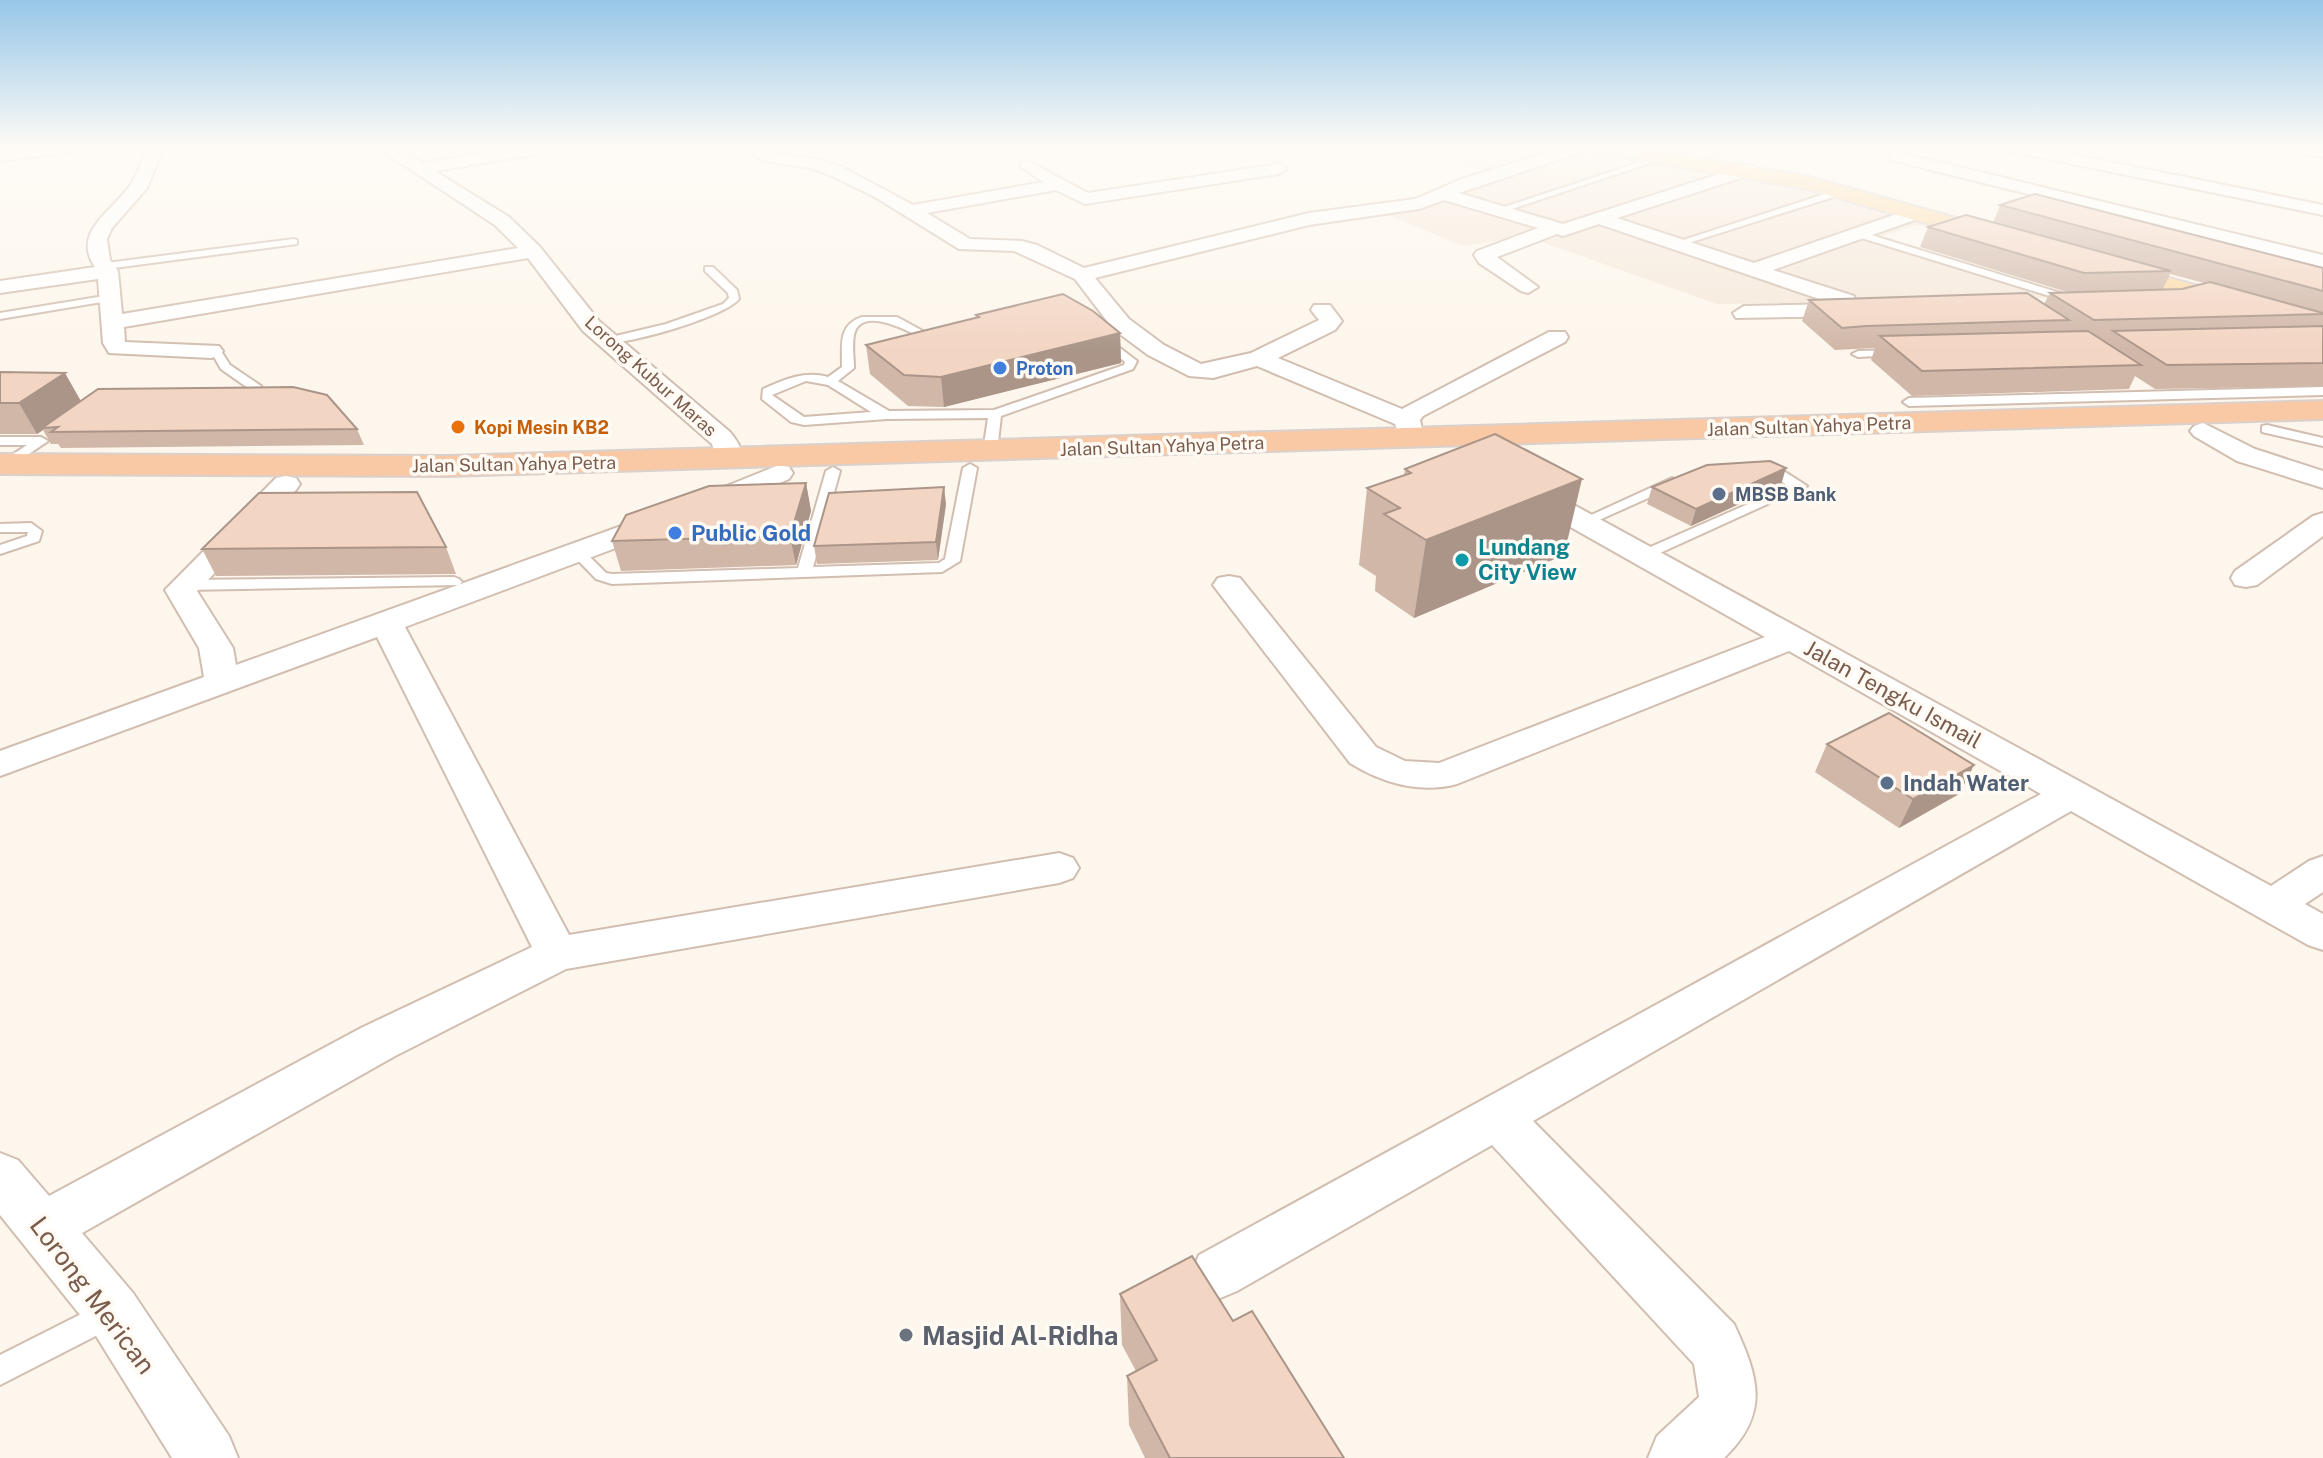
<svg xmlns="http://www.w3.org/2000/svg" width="2323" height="1458" font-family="'Public Sans',sans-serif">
  <rect width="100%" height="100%" fill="#fdf6ec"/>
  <path fill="#f5e8da" d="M1395,146H1554L1777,183L1928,226H1914L1870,240L2056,298L1717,304L1525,236L1463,246L1385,214L1481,170Z"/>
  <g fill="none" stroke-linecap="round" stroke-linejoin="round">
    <g stroke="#d1beb0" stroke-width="4">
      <g id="service">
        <path d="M1661,155L1668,157L1500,213L1492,211Z"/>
        <path d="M1840,189L1843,194L1679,246L1671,244Z"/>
        <path d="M1858,231L2077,298L2078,300L2069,302L1855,236L1853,234Z"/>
        <path d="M294,239L297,240V244L106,269L101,266L106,263Z"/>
        <path d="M705,267H713L737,290L739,299C724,317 628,345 603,343V339L666,324L723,304L729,298L728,293L705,271Z"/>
        <path d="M110,295L115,298L114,300L0,319V313Z"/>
        <path d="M862,317H897L932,336L922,338C908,331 860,305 854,335C852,345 854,358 854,368L838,381L889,411L994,410L1124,365L1125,362L1097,338L1103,335L1137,361L1133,369L1001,416L997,451L990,455L983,451L988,418L887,419L804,425L791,422L762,399L763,389C783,380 805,370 828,377L842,367C842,345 838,325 862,317ZM806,381L828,385L871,412L804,417L772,395Z"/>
        <path d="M211,348L221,351L230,365L261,386V392L235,399V393L248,388L221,369L213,355L205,351Z"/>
        <path d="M1900,350V354L1896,355L1858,357L1852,354L1858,351Z"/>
        <path d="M2323,387V395L1909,406L1903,402L1909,398Z"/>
        <path d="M2267,425L2323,438V446L2262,432V426Z"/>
        <path d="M0,437H41L48,441L8,468L3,467V461L27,445H0Z"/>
        <path d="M970,464L977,468L960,561L942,572L612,584L596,579L570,552L577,548L582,549L606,573L612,574L798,568L826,471L833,467L840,471L813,567L939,563L945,559L963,468Z"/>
        <path d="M1760,468L1782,470L1807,486L1649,558H1639V552L1789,486L1774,477L1755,475L1753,472Z"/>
        <path d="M1672,478L1679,482L1677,485L1588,525H1578L1576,522Z"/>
        <path d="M31,523L42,531L39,541L0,554V545L27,536L28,532H0V524Z"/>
        <path d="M454,577L459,579L462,582L459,585L185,590L177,585L185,580Z"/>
        <path d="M107,1301L117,1305L121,1315L117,1325L0,1385V1355Z"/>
      </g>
    </g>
    <g stroke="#d1beb0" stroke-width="4">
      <g id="minor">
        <path d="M41,146H85L77,151L0,161V151Z"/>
        <path d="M148,146H164L147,188L112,228L107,239L110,260L118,271L122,314L518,248L495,225L375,146H394L422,163L528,146H564L556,151L435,171L509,217L540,247L599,321L730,432C738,442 746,452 737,464H719L712,444L583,331L528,258L124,327L125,342L219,346L223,351L219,356L211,358L109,353L103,343L98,279L0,293V281L95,267C71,233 112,211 129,187C138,175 142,159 148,146Z"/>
        <path d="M738,146H758L775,154L812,158L842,167L913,205L1043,182L1020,166L1022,162L1028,161L1088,193L1279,164L1287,169L1279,174L1085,204L1056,190L927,213L970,239L1022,241L1037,245L1084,268L1309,213L1415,199L1462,179L1569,146H1593L1591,149L1459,193L1563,224L1747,165L1753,166L1755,170L1753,174L1617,218L1754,263L1911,209L1917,208L1926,213L1923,217L1773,270L1854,296L1855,304L1865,310L1854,316L1736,318L1733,313L1744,306L1834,304L1599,224L1563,236L1557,234L1497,257L1538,287L1528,293L1521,291L1479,263L1474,255L1477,251L1538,228L1444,200L1419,209L1309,225L1095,278L1129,319L1164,345L1201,364L1251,353L1319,320L1311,310L1314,305H1330L1342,321L1335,330L1278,358L1402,409L1549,332H1565L1568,337L1565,342L1423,416L1420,420L1424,438L1420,444H1402L1395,424L1257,366L1213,378L1189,376L1148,355L1113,329L1075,279L1014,251L959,249L875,197L830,175L810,168L765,161Z"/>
        <path d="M1705,146H1725L1694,164H1682L1680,161L1682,158Z"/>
        <path d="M2001,146H2032L2323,205V215L2009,151Z"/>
        <path d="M2278,146L2323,147V157L2286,151Z"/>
        <path d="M1897,152L2323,255V267L1891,160V154Z"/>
        <path d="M2203,423L2255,449L2323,471V488L2237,461L2194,436L2190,431L2194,426Z"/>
        <path d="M779,465L789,467L793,473L789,479L717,510L707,512L697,510L693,504L697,498Z"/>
        <path d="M286,476L296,478L300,484L296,490L197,591L233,648L236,665L649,516L659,513L669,516L673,522L669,528L405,627L569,935L1059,853L1073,858L1079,868L1073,878L1059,883L566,969L395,1056L82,1233L133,1293L229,1436L238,1458H172L93,1331L0,1215V1153L18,1160L49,1196L361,1028L532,947L377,637L0,776V751L204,677L199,648L165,590L276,478Z"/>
        <path d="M1531,485L1541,487L2271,886L2309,861L2323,856V892L2305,904L2323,914V950L2308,945L2071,811L1533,1121L1734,1324C1758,1376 1771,1413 1724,1458H1648L1657,1436L1699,1397L1694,1364L1492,1145L1237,1291L1218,1299L1199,1291L1191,1273L1199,1255L2041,794L1789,651L1457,784C1420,794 1382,783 1350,763L1213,585L1218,578L1229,576L1240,578L1376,747L1405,761L1439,763L1765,637L1521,499L1517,493L1521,487Z"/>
        <path d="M2323,513V536L2257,585L2246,587L2235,585L2231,578L2235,571L2313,516Z"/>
      </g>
    </g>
    <g stroke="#dad1cd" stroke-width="4">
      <g id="primary">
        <path d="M1584,146H1627L1810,177L2013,234L2017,239L2013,244L2005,246L1807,189L1594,152Z"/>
        <path d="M2109,262L2323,319V335L2100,274L2097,269L2100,264Z"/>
      </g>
    </g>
    <g stroke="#dad1cd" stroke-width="4">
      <path id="trunk" d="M2323,401V419L448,476L0,474V454L448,456Z"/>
    </g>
    <use href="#service" fill="#fff" fill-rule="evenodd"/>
    <use href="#minor" fill="#fff" fill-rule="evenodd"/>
    <use href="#primary" fill="#fbd9a5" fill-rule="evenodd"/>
    <use href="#trunk" fill="#f9c8a4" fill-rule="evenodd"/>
  </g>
  <g fill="#d1b7a8" fill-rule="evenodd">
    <path d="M2000,205L2323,268V386L2155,389L2135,376L2129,389L1912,396L1871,360L1875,348L1835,350L1802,321L1809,300L2044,304L2050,293L2067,292L1920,247L1928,227L1993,223ZM2170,274L2204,283L2182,289H2163Z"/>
    <path d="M976,315L1120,333L1121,363L944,407L908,406L870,374L866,345L977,318Z"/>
    <path d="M0,372L81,401L357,429L364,445L61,448L58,444H51L43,430L37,434H0Z"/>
    <path d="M1405,469L1564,555L1414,618L1375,591L1376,576L1359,565L1367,488L1404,475Z"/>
    <path d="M806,483L811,511L796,565L621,571L612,541Z"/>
    <path d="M1781,485L1691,526L1647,504L1652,487Z"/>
    <path d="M946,504L938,560L817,564L814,546Z"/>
    <path d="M446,547L456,574L216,576L202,549Z"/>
    <path d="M1827,744L1974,765L1959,794L1899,828L1815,772Z"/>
    <path d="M1120,1294L1233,1321L1344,1458H1145L1129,1425L1127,1376L1136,1371L1122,1345Z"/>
  </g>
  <g fill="#aa9588">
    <path d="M1120,333L1121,363L944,407L941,377Z"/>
    <path d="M65,373L82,403L42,428L43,430L37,434L19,403Z"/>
    <path d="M1786,468L1781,485L1691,526L1696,509Z"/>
    <path d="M1582,479L1564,555L1414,618L1426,540Z"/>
    <path d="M806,483L811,511L796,565L790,536Z"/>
    <path d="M944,487L946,504L938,560L936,542Z"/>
    <path d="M1974,765L1959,794L1899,828L1913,799Z"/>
  </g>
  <g fill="#f3d5c3" stroke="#aa9588" stroke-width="2">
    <path d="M2035,194L2323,268V291L2000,205Z"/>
    <path d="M1966,215L2171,271L2084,273L1928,227Z"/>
    <path d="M2210,282L2323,313V314L2094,320L2050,293L2182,289Z"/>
    <path d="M2027,293L2069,320L1866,326L1842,328L1809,300Z"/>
    <path d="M1063,294L1093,311L1120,333L941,377L904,375L866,345L979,317L976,315Z"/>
    <path d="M2323,326V363L2167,365L2113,331Z"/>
    <path d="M2088,331L2141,365L1922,371L1880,336Z"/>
    <path d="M0,372L65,373L19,403H0Z"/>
    <path d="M293,387L327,395L357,429L51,432L58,427L42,428L98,389Z"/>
    <path d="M1495,434L1582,479L1426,540L1384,514L1400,508L1367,488L1411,473L1405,469Z"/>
    <path d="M1770,461L1786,468L1696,509L1652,487L1707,465Z"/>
    <path d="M806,483L790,536L612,541L626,515L709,486Z"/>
    <path d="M944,487L936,542L814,546L829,493Z"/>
    <path d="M417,492L446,547L202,549L259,493Z"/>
    <path d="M1889,713L1974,765L1913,799L1827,744Z"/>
    <path d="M1192,1256L1233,1321L1252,1311L1344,1458H1170L1127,1376L1157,1360L1120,1294Z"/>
  </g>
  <linearGradient id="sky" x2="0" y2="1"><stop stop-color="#97c7e8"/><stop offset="0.42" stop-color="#fefbf6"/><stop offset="1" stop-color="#fefbf6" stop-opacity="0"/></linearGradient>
  <rect width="2323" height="350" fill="url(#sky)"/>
  <g fill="#3f7fe0" stroke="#fffaf3" stroke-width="3">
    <circle cx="1000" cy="368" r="8"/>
    <circle cx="675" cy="533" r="8"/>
  </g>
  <circle fill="#e8710a" stroke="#fffaf3" stroke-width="3" cx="458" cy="427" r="8"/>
  <g fill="#5c6f8a" stroke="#fffaf3" stroke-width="3">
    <circle cx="1719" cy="494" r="8"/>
    <circle cx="1887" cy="783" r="8"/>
  </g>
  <circle fill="#0f9aa8" stroke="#fffaf3" stroke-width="3" cx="1462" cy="560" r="8"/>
  <circle fill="#6b7280" stroke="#fffaf3" stroke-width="3" cx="906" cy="1335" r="8"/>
  <g text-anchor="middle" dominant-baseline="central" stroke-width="7" stroke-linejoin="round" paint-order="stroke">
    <g font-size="18" font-weight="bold" fill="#366cbe" stroke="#fffaf3" text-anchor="start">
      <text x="1016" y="368">Proton</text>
    </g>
    <g font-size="18" fill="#7a5c4d" stroke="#fffaf3">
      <text transform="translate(651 376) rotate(42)">Lorong Kubur Maras</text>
      <text transform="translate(1809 426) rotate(-2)">Jalan Sultan Yahya Petra</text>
      <text transform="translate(1162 446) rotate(-2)">Jalan Sultan Yahya Petra</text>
      <text transform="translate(514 464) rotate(-1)">Jalan Sultan Yahya Petra</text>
    </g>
    <g font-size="18" font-weight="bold" fill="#c56008" stroke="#fffaf3" text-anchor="start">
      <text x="474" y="427">Kopi Mesin KB2</text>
    </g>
    <g font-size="18" font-weight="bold" fill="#4e5e75" stroke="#fffaf3" text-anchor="start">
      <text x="1735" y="494">MBSB Bank</text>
    </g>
    <g font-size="22" font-weight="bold" fill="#366cbe" stroke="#fffaf3" text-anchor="start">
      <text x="691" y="533">Public Gold</text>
    </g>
    <g font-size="22" font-weight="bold" fill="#0d838f" stroke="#fffaf3" text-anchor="start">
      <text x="1478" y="547">Lundang<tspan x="1478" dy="25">City View</tspan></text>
    </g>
    <g font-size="22" fill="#7a5c4d" stroke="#fffaf3">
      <text transform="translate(1893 694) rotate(29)">Jalan Tengku Ismail</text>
    </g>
    <g font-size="22" font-weight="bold" fill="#4e5e75" stroke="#fffaf3" text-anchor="start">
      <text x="1903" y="783">Indah Water</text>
    </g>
    <g font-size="26" fill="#7a5c4d" stroke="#fffaf3">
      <text transform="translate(93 1295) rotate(53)">Lorong Merican</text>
    </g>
    <g font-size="26" font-weight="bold" fill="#5b616d" stroke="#fffaf3" text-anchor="start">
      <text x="922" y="1335">Masjid Al-Ridha</text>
    </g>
  </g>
</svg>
